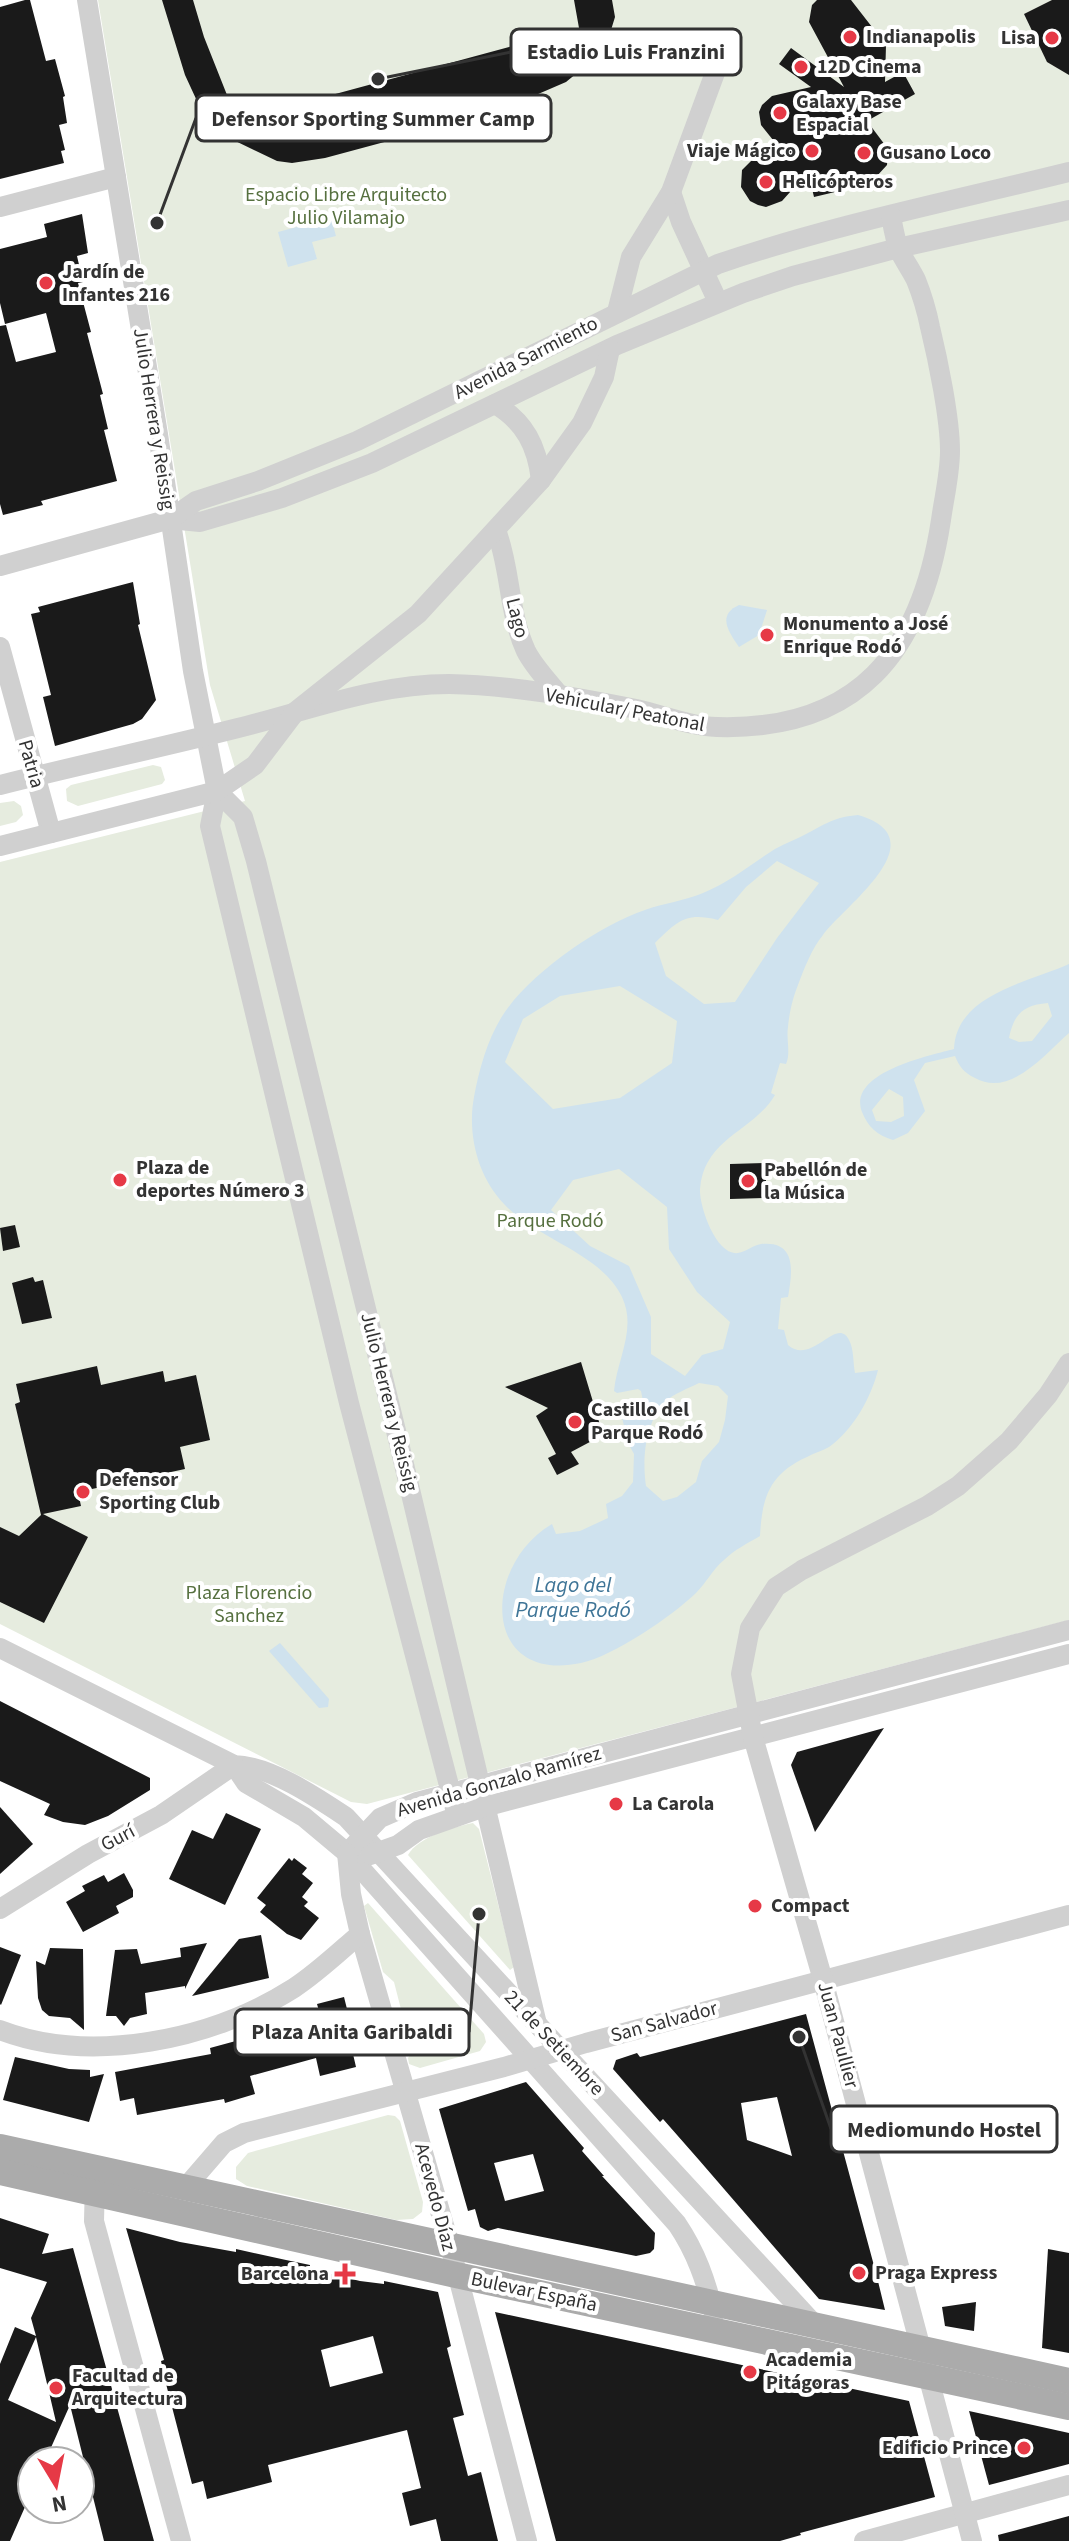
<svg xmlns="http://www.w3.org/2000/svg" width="1069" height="2541" font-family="'Source Sans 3',sans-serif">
  <rect width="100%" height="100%" fill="#fff"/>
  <g fill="#e6ecdf">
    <path d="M98,0H1069V1620L367,1804L351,1802L0,1624V862L245,801L210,685Z"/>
    <path d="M153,765L161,767L165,780L162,784L78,806L67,801L66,789L71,785Z"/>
    <path d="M14,801L21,806L23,815L16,822L0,826V803Z"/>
    <path d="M473,1823L479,1829L514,1967L510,1970L408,1855C418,1837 453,1827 473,1823Z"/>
    <path d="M368,1903L484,2034L486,2042L480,2051L420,2068L409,2064L408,2058L412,2052L394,1982L383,1972L364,1906Z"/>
    <path d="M388,2115L395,2116L400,2121L423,2202L422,2212L413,2219L396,2220L247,2186L236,2179V2167L248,2153Z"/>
  </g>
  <g fill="#cfe2ee" fill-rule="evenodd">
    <path d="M331,218L336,236L312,242L317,259L288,267L278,232Z"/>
    <path d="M739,605L767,610L759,635L739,647C728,631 717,615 739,605Z"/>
    <path d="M858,815C940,839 844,906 823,935C812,948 804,969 798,985C793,997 789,1014 788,1027C786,1039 791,1053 786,1064L780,1063L771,1093L775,1095C753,1132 704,1138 700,1189C699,1206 716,1256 738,1253C746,1252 753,1245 761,1244C798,1240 792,1274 788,1297L781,1298L778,1329L784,1330L788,1345C812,1366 837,1315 849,1340C854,1349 853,1363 855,1373L878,1370C871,1398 853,1430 829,1447C822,1451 814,1453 807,1457C769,1474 762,1498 760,1536C748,1543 734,1550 724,1560C713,1569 706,1583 696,1593C672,1616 614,1656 581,1663C482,1684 481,1566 552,1524L556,1534L580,1531L608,1518L606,1504L622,1496L633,1482L634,1454L628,1443L621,1413L641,1406L643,1401L641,1391L638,1389L617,1393L614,1391C617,1359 637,1329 622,1297C601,1253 536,1239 504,1204C478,1177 467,1135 474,1097C479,1070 487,1041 501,1018C527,975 598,926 645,910C664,903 684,901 703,893C730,882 751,864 775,849C786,843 797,839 808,833C827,823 835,817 858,815ZM777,861L819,883L777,938L735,1002L704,1004L666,976L655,943C678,921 685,912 718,920L746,887ZM620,986L677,1021L672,1063L620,1098L553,1109L505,1062L523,1019L560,996ZM619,1169L667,1207L669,1249L697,1292L730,1322L723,1349L702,1355L685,1376L651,1354V1317L629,1266L590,1246L551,1210L573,1180ZM699,1383L718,1386L728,1396L725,1420L719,1442L702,1461L696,1482L677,1497L663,1501L646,1486C642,1459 645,1423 665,1402C673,1394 689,1388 699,1383Z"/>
    <path d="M1069,964V1033C1045,1054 1010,1098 975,1078C964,1073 959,1066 955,1056L925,1063L914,1080L925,1111L908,1133L893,1140C877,1135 868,1127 862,1112C847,1073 928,1056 954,1049C956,994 1030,982 1069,964ZM1048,1003L1052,1016L1032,1041L1019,1042L1009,1038C1014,1014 1023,1005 1048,1003ZM889,1089L903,1097L904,1116L891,1122L876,1121L872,1110Z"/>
    <path d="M280,1643L329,1699L328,1707L319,1708L269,1651Z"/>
  </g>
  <g fill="#1a1a1a" fill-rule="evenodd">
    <path d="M25,0H30L46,61L55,59L65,96L63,97L67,123L59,125L65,150L61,151L64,163L0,179V7Z"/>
    <path d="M162,0H193L204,37L227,95L243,119L579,28L574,0H612L615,17L611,30L594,59L566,82L515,104L429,130L325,158L292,163L277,161L223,135L197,101L185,75Z"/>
    <path d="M817,0H851L886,45L885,82L903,72L915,94L867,121L888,149L887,165L876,177L860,180L830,171L835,192L814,197L808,172L782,201L766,207L758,205L750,201L741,187L742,170L754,158L781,150L761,125L759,112L762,105L772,96L811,87L779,64L791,48L844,87L809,22L812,5Z"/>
    <path d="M1052,0H1069V75L1047,62L1024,14Z"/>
    <path d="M82,214L88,253L77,256L83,282L78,283L91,332L87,333L103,394L100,395L108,429L104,430L117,481L41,501L43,505L3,515L0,504V326L6,325L16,362L56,352L46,313L5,324L0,303V249L47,237L44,224Z"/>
    <path d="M133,582L140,624L138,625L156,700L142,719L133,724L55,746L43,697L51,695L31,614L40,612L38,607Z"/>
    <path d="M766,1163V1198L730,1199V1164Z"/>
    <path d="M15,1225L20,1247L3,1251L0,1228Z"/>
    <path d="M33,1277L35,1282L43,1280L52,1318L22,1324L12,1283Z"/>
    <path d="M581,1362L603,1435L571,1452L579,1464L557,1475L548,1458L556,1454L536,1416L548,1408L505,1387Z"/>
    <path d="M97,1366L101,1385L163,1371L165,1382L196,1375L210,1440L180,1447L185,1469L78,1492L81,1506L43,1514L88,1537L44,1623L0,1602V1527L19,1536L41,1515L15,1404L20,1402L16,1384Z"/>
    <path d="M0,1701L150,1778V1790L108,1816L85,1825L63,1822L44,1815L50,1804L0,1781Z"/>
    <path d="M884,1728L815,1832L791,1765L797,1752Z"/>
    <path d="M0,1807L33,1844L0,1874Z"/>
    <path d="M226,1813L261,1829L225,1905L169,1879L192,1830L213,1839Z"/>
    <path d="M289,1858L292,1861L294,1858L307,1868L302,1874L313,1883L302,1897L308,1902L304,1906L319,1918L301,1940L287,1934L260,1912L266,1905L257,1898Z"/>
    <path d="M124,1873L133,1890V1897L116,1906L119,1913L83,1932L66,1902L85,1891L82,1886L104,1875L108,1882Z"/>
    <path d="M261,1935L269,1978L192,1996L239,1939Z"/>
    <path d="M207,1943L185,1989V1986L145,1993L147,2014L130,2018L124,2026L116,2016H106L115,1950L137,1949L141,1964L181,1957L180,1948Z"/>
    <path d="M0,1947L21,1955L1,2005L0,2004Z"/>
    <path d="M50,1948L83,1949L84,2030L70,2018L49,2016L42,2010L38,1998L36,1961L45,1965Z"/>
    <path d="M344,1997L358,2053L353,2054L356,2067L320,2076L316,2058L250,2076L255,2094L225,2103L224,2099L137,2115L134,2098L120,2101L115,2072L211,2054L210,2048L321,2018L317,2004Z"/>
    <path d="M806,2014L876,2273L885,2310L819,2299L699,2160L663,2119L660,2122L613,2069L616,2060L637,2053L640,2057ZM777,2097L792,2156L747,2140L741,2103Z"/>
    <path d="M15,2057L69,2069L90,2070V2077L104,2074L89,2122L3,2100Z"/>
    <path d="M526,2082L584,2148L582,2151L604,2176H602L655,2233L654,2249L650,2253L636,2256L498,2228L488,2231L480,2227L475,2209L468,2211L439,2109ZM533,2154L544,2191L505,2201L494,2163Z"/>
    <path d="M0,2218L49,2234L42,2254L73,2248L154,2541H104L70,2405L45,2461H32V2491L10,2541H0V2364L15,2327L36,2336L31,2318L47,2282L0,2268ZM36,2337L56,2422L8,2400Z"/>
    <path d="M126,2228L180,2242L236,2252V2249L286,2260L310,2265V2269L360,2281L384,2284V2281L438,2292L451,2346L447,2348L464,2415L453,2418L468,2476L481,2472L498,2541H441L436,2519L410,2526L402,2493L421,2488L407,2430L268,2465L272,2482L207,2499L203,2481L192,2484L165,2380L161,2361L164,2360ZM373,2336L383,2373L330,2387L321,2350Z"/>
    <path d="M1048,2249L1069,2253V2353L1042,2348Z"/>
    <path d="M976,2302L974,2331L945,2326L942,2307Z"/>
    <path d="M495,2312L909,2401L935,2497L800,2533L801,2535L780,2541H556Z"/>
    <path d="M969,2411L1069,2433V2464L989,2485Z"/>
    <path d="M1069,2516V2541H999L998,2535Z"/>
  </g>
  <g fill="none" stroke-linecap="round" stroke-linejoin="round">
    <g stroke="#d0d0d0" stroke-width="20">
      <path d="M87,0L158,434L193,671L217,791L210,826L349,1403L457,1816"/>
      <path d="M671,192L681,222L718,302"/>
      <path d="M0,207L116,177"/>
      <path d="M617,312L631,257L671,192L726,43"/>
      <path d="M495,404C525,422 537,446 541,480"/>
      <path d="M170,519L200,522L282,498L372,463L617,345L743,293L793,276L898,248L1069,210"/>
      <path d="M496,530C511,569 508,612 526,651C534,667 549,682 560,696"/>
      <path d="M0,566L170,519L196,501L258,481L357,441L718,264C832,225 952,201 1069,172"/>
      <path d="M0,647L51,833"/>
      <path d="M0,785C79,765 159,748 238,728C308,711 375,684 449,684C511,685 575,697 636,709C663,715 689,726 717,727C858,731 921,652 941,520C944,498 950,474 950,451C950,418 938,360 930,327C927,312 922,295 916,280C911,270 904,260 899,250C895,239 893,227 891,216"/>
      <path d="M217,791L243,817L256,861L398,1439L537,2024"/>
      <path d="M0,846L217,791L255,765L296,711L418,614L541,480L582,423L604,377L610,349"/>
      <path d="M0,1648L234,1765C270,1766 316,1797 346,1817L815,2325"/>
      <path d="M234,1765L246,1783L304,1817L347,1853L677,2224C696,2252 706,2281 714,2314"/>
      <path d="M347,1853L380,1818L417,1802L1069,1630"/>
      <path d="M347,1853L351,1894L360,1934L450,2246L527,2541"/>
      <path d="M370,1855L398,1845L419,1830L484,1807L1069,1654"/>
      <path d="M0,1909L88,1854L161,1815L234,1765"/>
      <path d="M0,2030C91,2065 212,2040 294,1988C317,1973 339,1952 360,1934"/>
      <path d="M95,2181L94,2221L181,2541"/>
      <path d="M186,2187L224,2143L244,2133L504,2067L586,2043L1069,1915"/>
      <path d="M864,2541L1069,2485"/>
      <path d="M972,2541L823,1980L753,1737L741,1674L750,1628L776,1587L802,1570L927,1506L958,1486L1009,1441L1048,1395L1069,1363"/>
    </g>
    <g stroke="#ababab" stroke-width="26">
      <path d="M0,2147L1069,2381"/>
      <path d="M0,2172L456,2275L1069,2407"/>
    </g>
  </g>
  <g fill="#e63946" stroke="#fff" stroke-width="3">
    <circle cx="850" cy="37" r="8"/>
    <circle cx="1052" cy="38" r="8"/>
    <circle cx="801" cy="67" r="8"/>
    <circle cx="780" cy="113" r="8"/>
    <circle cx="812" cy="151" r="8"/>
    <circle cx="864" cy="153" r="8"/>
    <circle cx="766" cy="182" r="8"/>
    <circle cx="46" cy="283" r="8"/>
    <circle cx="767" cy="635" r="8"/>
    <circle cx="120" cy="1180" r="8"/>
    <circle cx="748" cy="1181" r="8"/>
    <circle cx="575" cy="1422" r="8"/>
    <circle cx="83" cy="1492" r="8"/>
    <circle cx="616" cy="1804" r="8"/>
    <circle cx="755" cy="1906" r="8"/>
    <circle cx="859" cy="2273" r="8"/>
    <path d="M341 2262h8v8h8v8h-8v8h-8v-8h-8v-8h8z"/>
    <circle cx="750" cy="2372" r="8"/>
    <circle cx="56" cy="2388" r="8"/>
    <circle cx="1024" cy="2448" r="8"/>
  </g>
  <g text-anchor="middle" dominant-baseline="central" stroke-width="8" stroke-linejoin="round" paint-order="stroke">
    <g font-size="20" font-weight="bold" fill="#333" stroke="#fff" text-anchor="start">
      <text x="866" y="37">Indianapolis</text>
      <text x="1036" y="38" text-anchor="end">Lisa</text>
      <text x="817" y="67">12D Cinema</text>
      <text x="796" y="102">Galaxy Base<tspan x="796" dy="23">Espacial</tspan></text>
      <text x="796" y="151" text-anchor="end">Viaje Mágico</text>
      <text x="880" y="153">Gusano Loco</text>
      <text x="782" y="182">Helicópteros</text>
      <text x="62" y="272">Jardín de<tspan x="62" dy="23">Infantes 216</tspan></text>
      <text x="783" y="624">Monumento a José<tspan x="783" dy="23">Enrique Rodó</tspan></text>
      <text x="136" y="1168">Plaza de<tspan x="136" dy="23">deportes Número 3</tspan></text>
      <text x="764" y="1170">Pabellón de<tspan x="764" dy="23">la Música</tspan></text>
      <text x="591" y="1410">Castillo del<tspan x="591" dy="23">Parque Rodó</tspan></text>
      <text x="99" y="1480">Defensor<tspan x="99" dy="23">Sporting Club</tspan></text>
      <text x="632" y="1804">La Carola</text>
      <text x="771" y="1906">Compact</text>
      <text x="875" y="2273">Praga Express</text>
      <text x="329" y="2274" text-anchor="end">Barcelona</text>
      <text x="766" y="2360">Academia<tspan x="766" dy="23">Pitágoras</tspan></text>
      <text x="72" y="2376">Facultad de<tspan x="72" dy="23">Arquitectura</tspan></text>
      <text x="1008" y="2448" text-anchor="end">Edificio Prince</text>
    </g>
    <g font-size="20" fill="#56703f" stroke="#fff">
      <text x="346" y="195">Espacio Libre Arquitecto<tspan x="346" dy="23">Julio Vilamajo</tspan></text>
      <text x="550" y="1221">Parque Rodó</text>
      <text x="249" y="1593">Plaza Florencio<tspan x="249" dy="23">Sanchez</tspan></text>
    </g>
    <g font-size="20" fill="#333" stroke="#fff">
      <text transform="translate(526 358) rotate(-27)">Avenida Sarmiento</text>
      <text transform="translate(154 419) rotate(81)">Julio Herrera y Reissig</text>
      <text transform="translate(517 618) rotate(76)">Lago</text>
      <text transform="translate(625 710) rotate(11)">Vehicular/ Peatonal</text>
      <text transform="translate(31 764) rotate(74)">Patria</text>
      <text transform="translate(389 1402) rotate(76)">Julio Herrera y Reissig</text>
      <text transform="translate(499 1782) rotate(-16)">Avenida Gonzalo Ramírez</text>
      <text transform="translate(118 1838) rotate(-28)">Gurí</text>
      <text transform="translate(664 2022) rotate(-15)">San Salvador</text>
      <text transform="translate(838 2035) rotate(75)">Juan Paullier</text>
      <text transform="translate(554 2043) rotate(47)">21 de Setiembre</text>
      <text transform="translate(435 2197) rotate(75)">Acevedo Díaz</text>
      <text transform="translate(534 2292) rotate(12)">Bulevar España</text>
    </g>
    <g font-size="22" font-style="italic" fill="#3f7597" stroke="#fff">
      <text x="573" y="1585">Lago del<tspan x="573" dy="25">Parque Rodó</tspan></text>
    </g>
  </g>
  <path fill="none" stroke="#333" stroke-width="3" d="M378 79L511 52M157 223L196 118M479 1914L469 2032M799 2037L831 2129"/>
  <g fill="#333" stroke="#fff" stroke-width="3">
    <circle cx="378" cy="79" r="8"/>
    <circle cx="157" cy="223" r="8"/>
    <circle cx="479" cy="1914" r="8"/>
    <circle cx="799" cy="2037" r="8"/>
  </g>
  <g fill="#fff" stroke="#333" stroke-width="3">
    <rect x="511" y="29" width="230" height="46" rx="8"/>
    <rect x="196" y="95" width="355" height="46" rx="8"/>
    <rect x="235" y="2009" width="234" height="46" rx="8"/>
    <rect x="831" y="2106" width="226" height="46" rx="8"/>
  </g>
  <g font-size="22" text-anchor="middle" font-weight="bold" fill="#333">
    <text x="626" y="59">Estadio Luis Franzini</text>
    <text x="373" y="126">Defensor Sporting Summer Camp</text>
    <text x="352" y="2039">Plaza Anita Garibaldi</text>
    <text x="944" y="2137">Mediomundo Hostel</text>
  </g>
  <g transform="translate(56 2485) rotate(170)"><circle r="38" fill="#ffffff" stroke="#adadad" stroke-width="2"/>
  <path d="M0-6L14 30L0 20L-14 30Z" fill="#e63946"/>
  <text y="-12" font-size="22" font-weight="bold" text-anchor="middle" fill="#333333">N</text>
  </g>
</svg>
